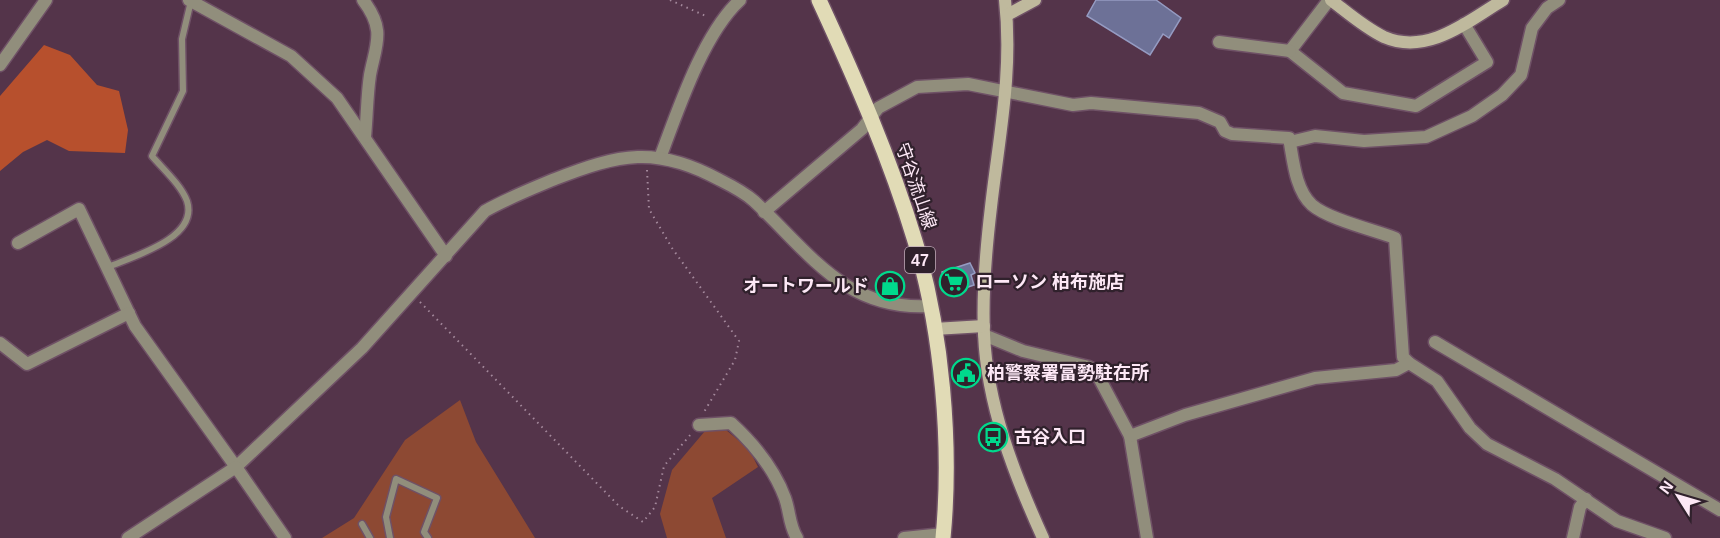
<svg xmlns="http://www.w3.org/2000/svg" width="1720" height="538" font-family="Helvetica,'Noto Sans JP',sans-serif">
  <rect width="100%" height="100%" fill="#54344a"/>
  <g fill="#8d4933">
    <path d="M460,400L476,442L535,538H322L354,518L405,440Z"/>
    <path d="M726,430L749,449L758,467L712,498L726,538H667L660,514L672,470L705,431Z"/>
  </g>
  <path fill="#b7502d" d="M44,45L70,55L97,85L119,91L128,130L125,153L69,151L47,140L23,152L0,171V96Z"/>
  <g fill="#6d7197" stroke="#959bc2" stroke-width="1.5">
    <path d="M1096,0H1156L1181,18L1169,38L1163,34L1150,55L1087,16Z"/>
    <path d="M970,263L975,273L971,275L974,285L948,294L942,272Z"/>
  </g>
  <g fill="none" stroke-linecap="round" stroke-linejoin="round">
    <g stroke="#6f5166" stroke-width="9">
      <g id="lane">
        <path d="M108,267C134,256 199,238 187,201C181,185 163,169 152,156L183,91L182,39L191,1"/>
        <path d="M362,524L370,538"/>
        <path d="M390,538L386,517L396,479L437,498L424,532L428,538"/>
      </g>
    </g>
    <g stroke="#6f5166" stroke-width="15">
      <g id="street">
        <path d="M189,0L291,56L337,98L446,256"/>
        <path d="M363,0C386,30 376,44 370,75C367,95 367,116 365,137"/>
        <path d="M1329,0L1290,51L1343,93L1416,106L1487,62L1464,24"/>
        <path d="M1219,42L1290,51"/>
        <path d="M0,65L46,0"/>
        <path d="M1290,142L1315,136L1364,141L1426,137L1472,116L1502,95L1521,75L1532,28L1547,8L1559,0"/>
        <path d="M660,158C678,110 703,34 740,0"/>
        <path d="M764,212L862,129L878,108L917,87L968,84L1073,105L1091,103L1199,113L1220,122L1225,131L1232,134L1289,138C1293,158 1295,190 1312,205C1328,219 1374,230 1395,238L1403,357L1409,363"/>
        <path d="M18,243L79,209L135,326L236,467L362,348L485,211C508,198 531,189 555,179C619,154 656,145 720,180C732,186 744,192 754,201C810,253 845,311 930,306"/>
        <path d="M984,335L1023,351L1089,367L1097,374L1130,436L1147,538"/>
        <path d="M1435,342L1720,510"/>
        <path d="M0,343L27,364L129,313"/>
        <path d="M699,425L731,423C754,444 774,468 785,498C790,512 789,525 797,538"/>
        <path d="M1130,436L1185,415L1315,378L1396,370L1409,363L1437,381L1470,428L1487,444L1555,479L1617,521L1665,538"/>
        <path d="M128,538L236,467L285,538"/>
        <path d="M904,538L943,534"/>
        <path d="M1573,538L1580,507L1586,499"/>
      </g>
    </g>
    <g stroke="#6f5166" stroke-width="15">
      <g id="secondary">
        <path d="M1005,0C1013,72 999,136 991,207C986,249 982,292 984,334C987,405 1014,474 1043,538"/>
        <path d="M1331,0C1348,13 1365,28 1384,37C1428,56 1468,21 1503,0"/>
        <path d="M1007,15L1035,0"/>
        <path d="M934,329L984,326"/>
      </g>
    </g>
    <g stroke="#6f5166" stroke-width="18">
      <path id="primary" d="M819,0C855,78 890,158 915,241C942,331 952,444 943,538"/>
    </g>
    <g stroke="#a4899c" stroke-width="2" stroke-dasharray="1.5 4.5" stroke-linecap="butt">
      <path d="M670,0L708,17"/>
      <path d="M647,170L649,209L672,248L739,341L735,360L704,412"/>
      <path d="M420,302L619,506L643,522L655,507L664,466L691,434"/>
    </g>
    <use href="#lane" stroke="#918e7c" stroke-width="6"/>
    <use href="#street" stroke="#918e7c" stroke-width="12"/>
    <use href="#secondary" stroke="#bfb99d" stroke-width="12"/>
    <use href="#primary" stroke="#e1dbb6" stroke-width="15"/>
  </g>
  <defs>
    <g id="supermarket-ring" transform="scale(1.5)"><circle r="9.5" fill="#30212c" stroke="#00d98c" stroke-width="1.5"/><path d="M-6-5.5h2.5l.6 2H6L4.5 2H-2.5L-4.4-4H-6ZM-1.5 3.2a1.3 1.3 0 1 0 .1 0ZM3 3.2a1.3 1.3 0 1 0 .1 0Z" fill="#00d98c"/></g>
    <g id="shop-ring" transform="scale(1.5)"><circle r="9.5" fill="#30212c" stroke="#00d98c" stroke-width="1.5"/><path d="M-5-2.5h2.3a2.7 3.5 0 0 1 5.4 0H5L5.5 6h-11ZM-1.5-2.5h3a1.5 2.3 0 0 0-3 0Z" fill="#00d98c"/></g>
    <g id="civic-ring" transform="scale(1.5)"><circle r="9.5" fill="#30212c" stroke="#00d98c" stroke-width="1.5"/><path d="M-.6-6.5H3V-4.5H.6V-3L4-1V1h2V6H-6V1h2V-1L-.6-3ZM-1.2 2.5V6h2.4V2.5Z" fill="#00d98c"/></g>
    <g id="bus-ring" transform="scale(1.5)"><circle r="9.5" fill="#30212c" stroke="#00d98c" stroke-width="1.5"/><path d="M-5-6H5V4H4V6H2V4H-2V6H-4V4H-5ZM-3.5-4V0h7V-4ZM-3.5 1.2v1.5H-2V1.2ZM2 1.2v1.5H3.5V1.2Z" fill="#00d98c"/></g>
  </defs>
  <g fill-rule="evenodd">
    <use href="#supermarket-ring" x="954" y="282"/>
    <use href="#shop-ring" x="890" y="286"/>
    <use href="#civic-ring" x="966" y="373"/>
    <use href="#bus-ring" x="993" y="437"/>
  </g>
  <g text-anchor="middle" dominant-baseline="central" stroke-width="4.5" stroke-linejoin="round" paint-order="stroke">
    <rect fill="#30212c" stroke="#c0acb9" stroke-width="1.5" x="905" y="247" width="30" height="26" rx="4.5"/>
    <g font-size="16" font-weight="bold" fill="#fde8f6">
      <text x="920" y="260">47</text>
    </g>
    <g font-size="18" fill="#fde8f6" stroke="#30212c">
      <text transform="translate(916 186) rotate(71)">守谷流山線</text>
    </g>
    <g font-size="18" font-weight="bold" fill="#fde8f6" stroke="#30212c" text-anchor="start">
      <text x="975" y="282">ローソン 柏布施店</text>
      <text x="869" y="286" text-anchor="end">オートワールド</text>
      <text x="987" y="373">柏警察署富勢駐在所</text>
      <text x="1014" y="437">古谷入口</text>
    </g>
  </g>
  <g transform="translate(1678 496) rotate(307)" stroke="#30212c" stroke-width="4.5" paint-order="stroke">
  <path d="M0-4.5L10 22L0 15L-10 22Z" fill="#fde8f6"/>
  <text y="-9" font-size="16" font-weight="bold" text-anchor="middle" fill="#fde8f6">N</text>
  </g>
</svg>
